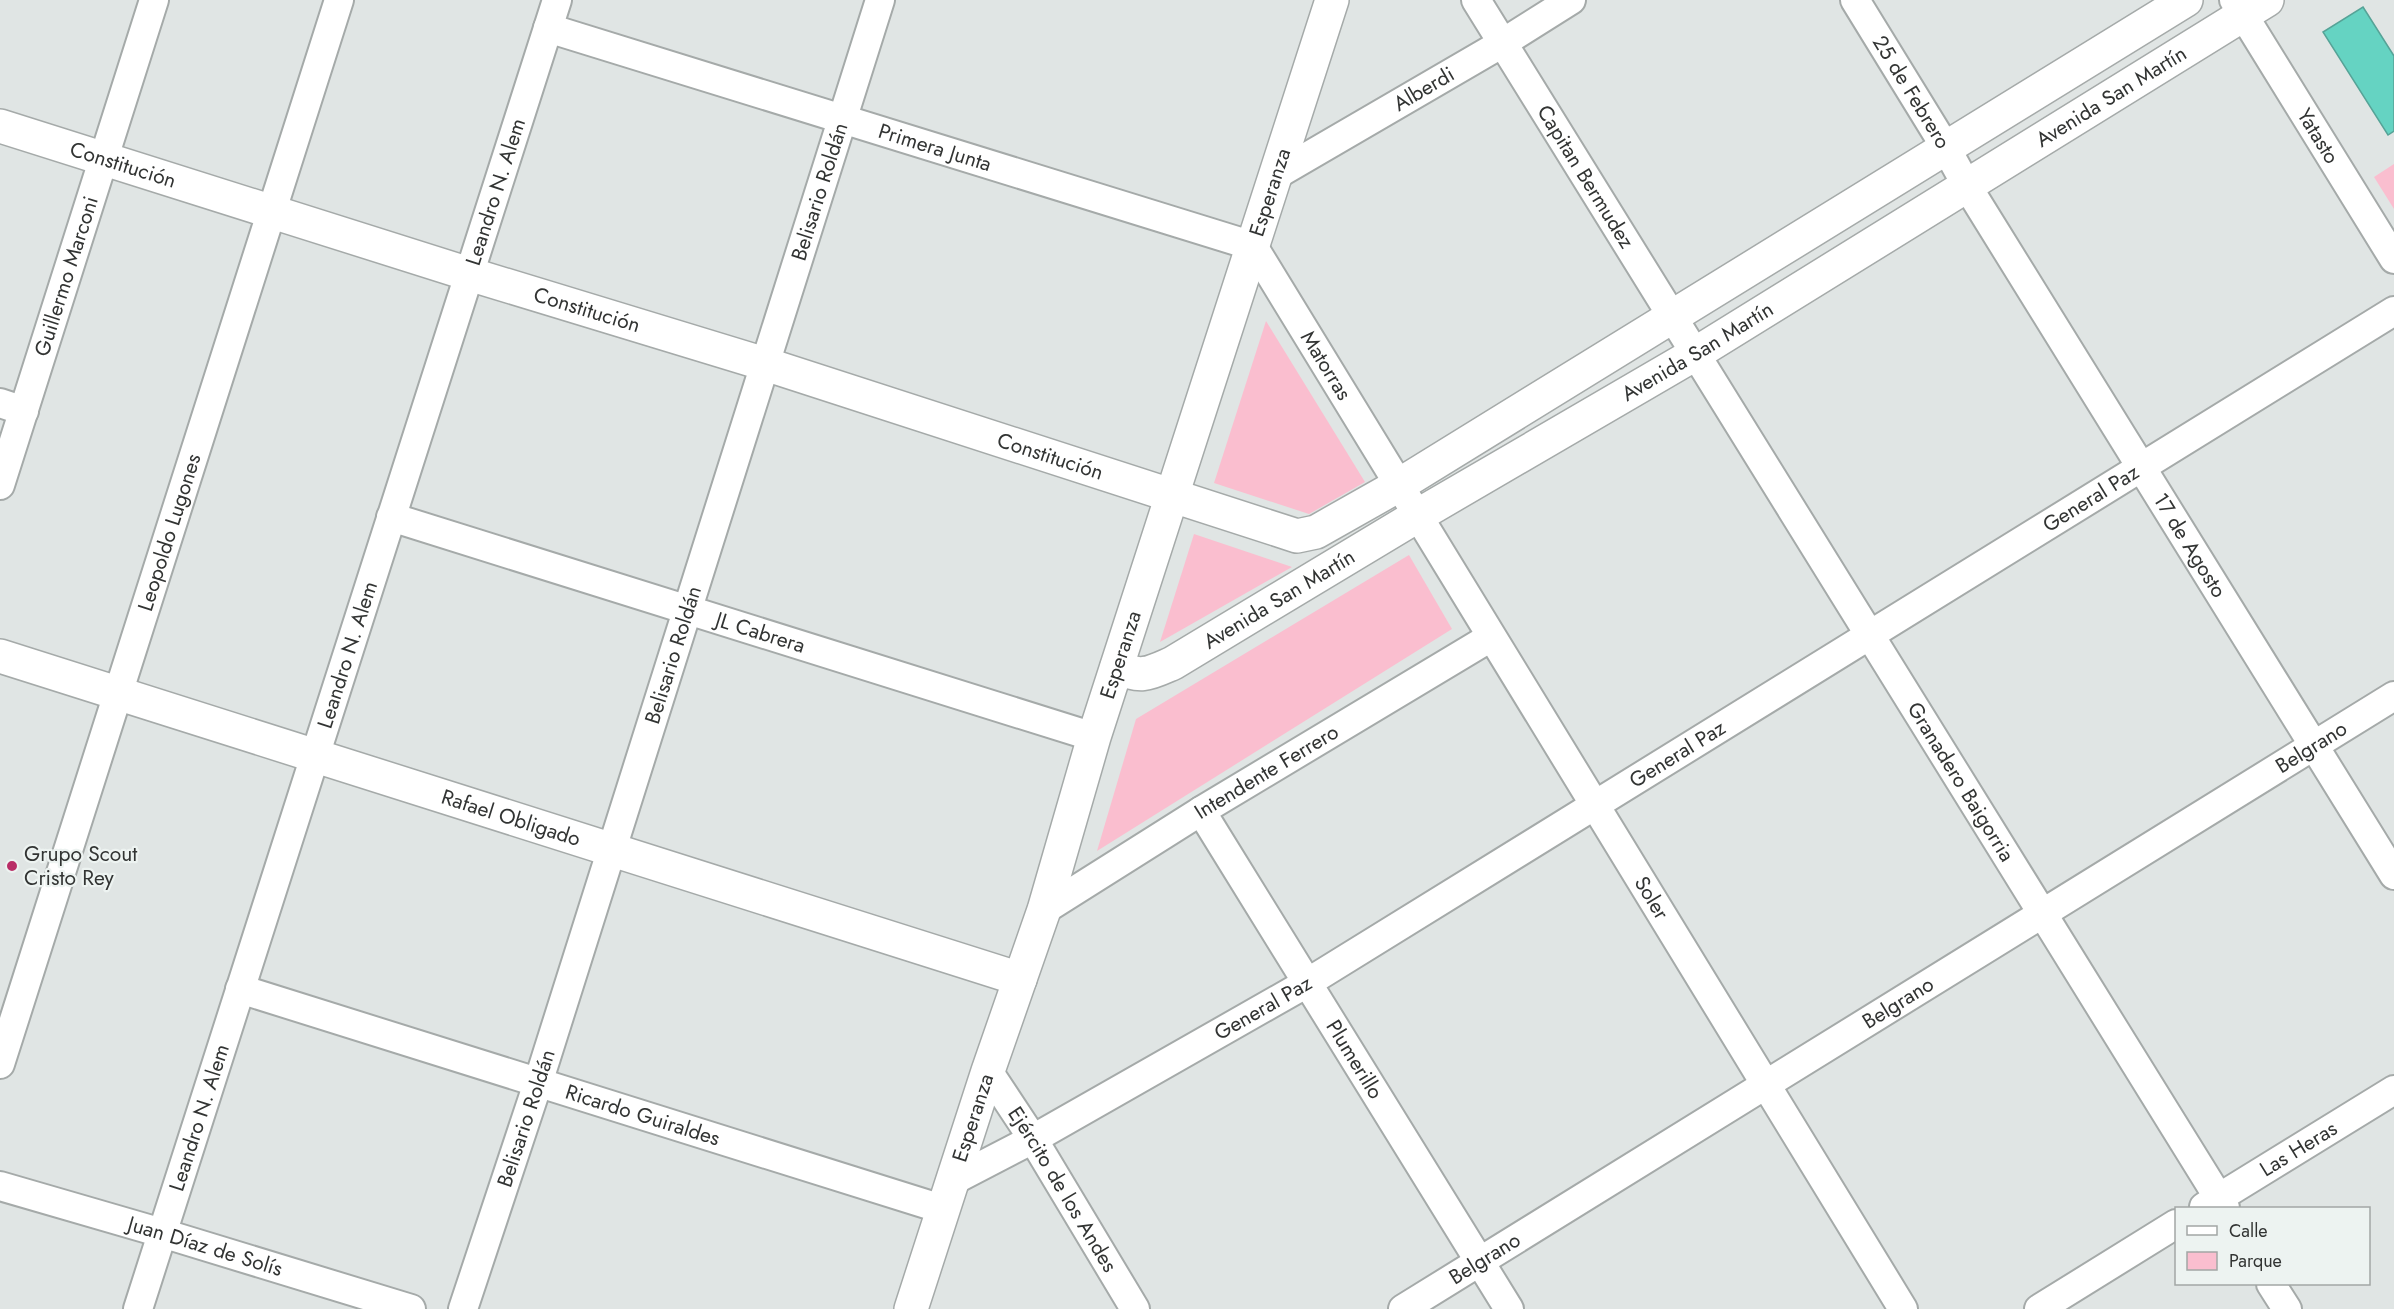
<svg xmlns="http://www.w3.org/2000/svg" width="2394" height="1309" font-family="Jost,sans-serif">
  <rect width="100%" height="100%" fill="#e0e5e4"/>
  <g fill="#fabecf">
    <path d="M2394,164V209L2374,177Z"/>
    <path d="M1266,321L1365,482L1309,514L1214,483Z"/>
    <path d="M1194,534L1292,567L1160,642Z"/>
    <path d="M1409,555L1452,629L1097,851L1136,719Z"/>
  </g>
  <path fill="#65d3c2" stroke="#56a397" stroke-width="1.5" d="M2363,7L2394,56V131L2388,135L2323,32Z"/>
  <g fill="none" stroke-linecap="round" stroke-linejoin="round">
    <g stroke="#a5aaa9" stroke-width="32">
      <g id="minor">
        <path id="s1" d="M1476,0L2225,1208"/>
        <path id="s2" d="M1855,0L1946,148L1967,186L2394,875"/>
        <path id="s3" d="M2234,0L2394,259"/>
        <path id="s4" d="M548,28L1253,246L1903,1309"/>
        <path id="s5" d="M1276,175L1501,44L1571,0"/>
        <path d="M0,403L24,411"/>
        <path id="s6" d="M0,485L154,0"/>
        <path id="s7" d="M391,517L1094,737"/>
        <path id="s8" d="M1201,811L1509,1309"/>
        <path id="s9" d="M1044,910L1201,811L1491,637"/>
        <path id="s10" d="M240,989L942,1209"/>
        <path id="s11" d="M0,1064L339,0"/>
        <path id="s12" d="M988,1071L1033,1139L1135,1309"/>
        <path id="s13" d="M952,1181L1033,1139L1307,983L2394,311"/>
        <path id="s14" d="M0,1186L162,1233L411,1309"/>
        <path id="s15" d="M2204,1207L2394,1090"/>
        <path d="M2271,1284L2287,1309"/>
        <path id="s16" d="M138,1309L557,0"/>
        <path id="s17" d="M463,1309L538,1083L880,0"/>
        <path id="s18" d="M1403,1309L2394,696"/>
        <path d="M2039,1309L2176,1224"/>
      </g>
    </g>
    <g stroke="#a5aaa9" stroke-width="36">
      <g id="major">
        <path id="s19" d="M0,126L469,274L765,364L1297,536L1316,532L1399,485L2186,0"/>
        <path id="s20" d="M0,656L1020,979"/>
        <path id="s21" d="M1117,667C1142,679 1150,673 1173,663L1417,516L1695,354L2267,0"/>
        <path id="s22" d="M911,1309L988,1071L1044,910L1094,737L1332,0"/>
      </g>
    </g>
    <use href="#minor" stroke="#fff" stroke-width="28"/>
    <use href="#major" stroke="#fff" stroke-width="33"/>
  </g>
  <circle fill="#b92e67" stroke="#edf3f1" stroke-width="2" cx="12" cy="866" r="6"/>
  <g text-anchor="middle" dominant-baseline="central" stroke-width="4.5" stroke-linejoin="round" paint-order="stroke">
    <g font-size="21" fill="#323433" stroke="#edf3f1">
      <text stroke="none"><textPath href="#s5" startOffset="171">Alberdi</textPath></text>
      <text stroke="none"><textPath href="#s2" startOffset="108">25 de Febrero</textPath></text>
      <text stroke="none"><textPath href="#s21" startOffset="1155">Avenida San Martín</textPath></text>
      <text stroke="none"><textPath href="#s3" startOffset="160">Yatasto</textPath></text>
      <text stroke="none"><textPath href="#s4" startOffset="405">Primera Junta</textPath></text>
      <text stroke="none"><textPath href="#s19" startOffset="129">Constitución</textPath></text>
      <text stroke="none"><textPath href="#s1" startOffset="208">Capitan Bermudez</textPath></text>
      <text stroke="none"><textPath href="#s17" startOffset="1173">Belisario Roldán</textPath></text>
      <text stroke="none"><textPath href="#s16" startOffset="1173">Leandro N. Alem</textPath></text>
      <text stroke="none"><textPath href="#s22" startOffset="1173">Esperanza</textPath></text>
      <text stroke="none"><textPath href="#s6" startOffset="219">Guillermo Marconi</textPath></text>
      <text stroke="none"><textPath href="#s19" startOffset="615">Constitución</textPath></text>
      <text stroke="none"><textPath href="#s21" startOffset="669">Avenida San Martín</textPath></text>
      <text stroke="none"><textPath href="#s4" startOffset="878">Matorras</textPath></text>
      <text stroke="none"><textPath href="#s19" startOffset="1101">Constitución</textPath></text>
      <text stroke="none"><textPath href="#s13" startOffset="1328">General Paz</textPath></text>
      <text stroke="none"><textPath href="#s11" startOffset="558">Leopoldo Lugones</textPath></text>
      <text stroke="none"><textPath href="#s2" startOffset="640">17 de Agosto</textPath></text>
      <text stroke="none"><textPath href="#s21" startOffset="183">Avenida San Martín</textPath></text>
      <text stroke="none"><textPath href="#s7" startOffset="387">JL Cabrera</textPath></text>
      <text stroke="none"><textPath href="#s16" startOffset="687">Leandro N. Alem</textPath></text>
      <text stroke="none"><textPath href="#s22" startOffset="687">Esperanza</textPath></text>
      <text stroke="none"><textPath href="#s17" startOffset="687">Belisario Roldán</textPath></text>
      <text stroke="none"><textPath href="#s18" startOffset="1068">Belgrano</textPath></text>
      <text stroke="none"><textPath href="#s13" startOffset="842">General Paz</textPath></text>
      <text stroke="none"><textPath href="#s9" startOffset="262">Intendente Ferrero</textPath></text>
      <text stroke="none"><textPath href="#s1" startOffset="920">Granadero Baigorria</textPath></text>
      <text stroke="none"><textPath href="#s20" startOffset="536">Rafael Obligado</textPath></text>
      <text stroke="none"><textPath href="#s4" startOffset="1502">Soler</textPath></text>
      <text stroke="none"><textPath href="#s18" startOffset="582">Belgrano</textPath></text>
      <text stroke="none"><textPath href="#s13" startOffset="356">General Paz</textPath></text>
      <text stroke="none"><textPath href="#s8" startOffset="292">Plumerillo</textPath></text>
      <text stroke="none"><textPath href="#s10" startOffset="422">Ricardo Guiraldes</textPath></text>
      <text stroke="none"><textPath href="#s16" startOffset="201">Leandro N. Alem</textPath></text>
      <text stroke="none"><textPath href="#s22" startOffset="201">Esperanza</textPath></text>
      <text stroke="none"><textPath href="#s17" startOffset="201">Belisario Roldán</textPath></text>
      <text stroke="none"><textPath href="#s15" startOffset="111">Las Heras</textPath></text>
      <text stroke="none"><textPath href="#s12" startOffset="140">Ejército de los Andes</textPath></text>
      <text stroke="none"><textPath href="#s14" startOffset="214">Juan Díaz de Solís</textPath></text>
      <text stroke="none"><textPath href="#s18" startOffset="96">Belgrano</textPath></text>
    </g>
    <g font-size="21" fill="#323433" stroke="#edf3f1" text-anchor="start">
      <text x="24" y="854">Grupo Scout<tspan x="24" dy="24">Cristo Rey</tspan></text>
    </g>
  </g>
  <rect x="2175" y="1207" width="195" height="78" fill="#edf3f1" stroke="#a2a7a5" stroke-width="1.5"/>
  <rect x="2187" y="1226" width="30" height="9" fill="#ffffff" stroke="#a2a7a5" stroke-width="1.5"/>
  <text x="2229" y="1237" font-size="18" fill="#323433">Calle</text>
  <rect x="2187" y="1252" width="30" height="18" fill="#fabecf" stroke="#a2a7a5" stroke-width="1.5"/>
  <text x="2229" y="1267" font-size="18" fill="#323433">Parque</text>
</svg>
